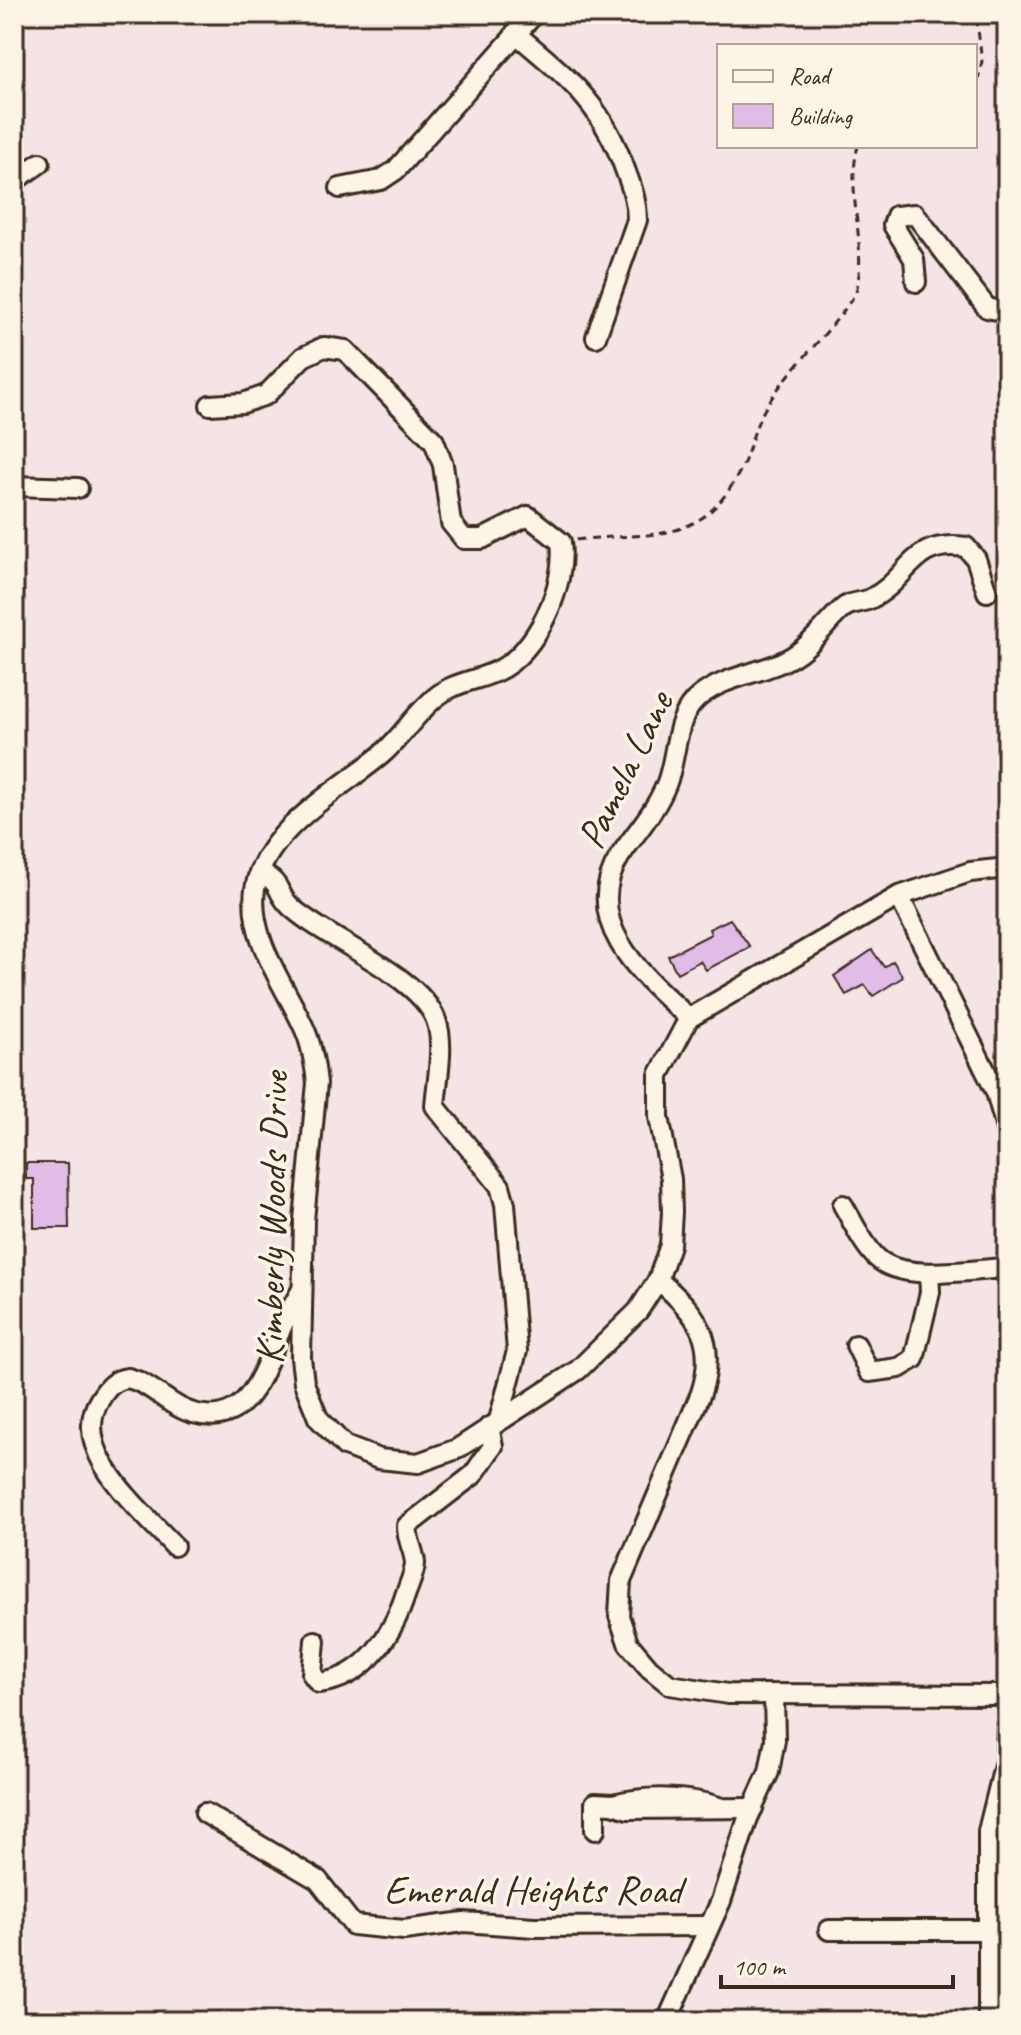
<svg xmlns="http://www.w3.org/2000/svg" width="1021" height="2035" font-family="Caveat,sans-serif">
  <rect width="100%" height="100%" fill="#f4e4e5"/>
  <filter id="ink" filterUnits="userSpaceOnUse"><feTurbulence type="fractalNoise" baseFrequency=".0125" numOctaves="2"/><feDisplacementMap in="SourceGraphic" scale="16" xChannelSelector="R" yChannelSelector="G"/><feConvolveMatrix kernelMatrix="1 2 1 2 8 2 1 2 1" color-interpolation-filters="sRGB"/></filter>
  <g filter="url(#ink)">
    <g fill="#e0bce6" stroke="#3b2a1e" stroke-width="2">
      <path d="M730,919L750,947L706,970L700,961L677,973L668,956L711,934L709,929Z"/>
      <path d="M872,950L884,967L893,961L903,977L873,996L865,985L846,995L834,976Z"/>
      <path d="M26,1163H68L69,1228H34V1179H26Z"/>
    </g>
    <g fill="none" stroke-linecap="round" stroke-linejoin="round">
      <g stroke="#3b2a1e" stroke-width="24">
        <g id="minor">
          <path d="M515,33C569,79 602,103 626,172C632,188 637,202 637,220L596,337"/>
          <path d="M14,181L40,163"/>
          <path d="M340,188L381,180L396,170L534,14"/>
          <path d="M916,282L914,259L893,225L896,216L915,214L987,308L1007,312"/>
          <path d="M210,405L243,403L266,395L303,357L324,347L345,350L434,441L443,465L451,523L464,539H482L528,516L561,542C567,584 537,653 497,671C476,681 454,682 436,697C415,714 401,738 381,755C339,790 264,830 255,889C248,940 286,986 305,1030C312,1046 315,1065 317,1083L304,1220L301,1358L304,1383L318,1418L345,1446L379,1459L418,1463L457,1449L578,1370L638,1311L658,1280L670,1245L672,1212L671,1179L659,1117V1075L689,1018L899,896L970,872L1007,868"/>
          <path d="M14,486L78,488"/>
          <path d="M259,872C285,885 274,891 291,907C327,940 419,975 436,1020C445,1044 437,1080 435,1106L500,1186L505,1204L517,1351L499,1420"/>
          <path d="M899,896L996,1092L1007,1132"/>
          <path d="M689,1018C645,978 578,923 620,856C636,832 655,812 666,785C678,756 673,717 700,696C729,673 769,674 799,652C816,640 827,622 842,609C849,602 861,603 870,599C910,580 909,539 966,547L976,559L987,592"/>
          <path d="M843,1205C853,1222 863,1245 877,1258C904,1283 973,1269 1007,1268"/>
          <path d="M658,1280C697,1313 718,1340 701,1393L621,1581L619,1616L628,1643L649,1668L670,1685L728,1694L1007,1695"/>
          <path d="M856,1345L869,1372L899,1368L914,1359L930,1292L929,1273"/>
          <path d="M174,1546C143,1511 67,1451 100,1399C107,1388 114,1379 128,1378C153,1384 169,1407 193,1413C250,1429 264,1368 281,1329C286,1316 294,1304 301,1291"/>
          <path d="M315,1641L312,1674L319,1683C366,1678 393,1634 406,1593C409,1585 415,1572 415,1563C414,1550 407,1540 407,1526L473,1475L493,1446L489,1427"/>
          <path d="M719,1807C688,1796 645,1796 613,1804L628,1809L753,1808"/>
          <path d="M205,1813L318,1880L353,1925L404,1930L464,1922L534,1927L709,1926"/>
          <path d="M595,1830V1803L613,1804"/>
          <path d="M829,1930H988"/>
          <path d="M667,2021L721,1901L748,1818L769,1772L775,1740L774,1695"/>
          <path d="M988,2021V1831L1006,1758L1007,1725"/>
        </g>
      </g>
      <g stroke="#3b2a1e" stroke-width="3" stroke-dasharray="8 6" stroke-linecap="butt">
        <path d="M975,95L982,61L976,14"/>
        <path d="M576,540C649,531 700,549 740,471C750,453 752,432 762,414C786,369 830,336 856,292C868,244 845,194 858,146"/>
      </g>
      <use href="#minor" stroke="#fcf5e5" stroke-width="18"/>
    </g>
  </g>
  <g text-anchor="middle" dominant-baseline="central" stroke-width="7" stroke-linejoin="round" paint-order="stroke">
    <g font-size="40" fill="#3b2a1e" stroke="#fcf5e5">
      <text transform="translate(625 770) rotate(-64)">Pamela Lane</text>
      <text transform="translate(272 1218) rotate(-89)">Kimberly Woods Drive</text>
      <text x="533" y="1890">Emerald Heights Road</text>
    </g>
  </g>
  <rect width="1021" height="2035" fill="none" stroke="#fcf5e5" stroke-width="48"/>
  <rect x="24" y="24" width="973" height="1987" fill="none" stroke="#3b2a1e" stroke-width="3" filter="url(#ink)"/>
  <rect x="717" y="44" width="260" height="104" fill="#fcf5e5" stroke="#afa495" stroke-width="2"/>
  <rect x="733" y="70" width="40" height="12" fill="#fcf5e5" stroke="#afa495" stroke-width="2"/>
  <text x="789" y="84" font-size="24" fill="#3b2a1e">Road</text>
  <rect x="733" y="104" width="40" height="24" fill="#e0bce6" stroke="#afa495" stroke-width="2"/>
  <text x="789" y="124" font-size="24" fill="#3b2a1e">Building</text>
  <path d="M721 1975v12h232v-12" fill="none" stroke="#3b2a1e" stroke-width="4"/>
  <text x="733" y="1975" font-size="24" fill="#3b2a1e" stroke="#fcf5e5" stroke-width="6" paint-order="stroke">100 m</text>
</svg>
